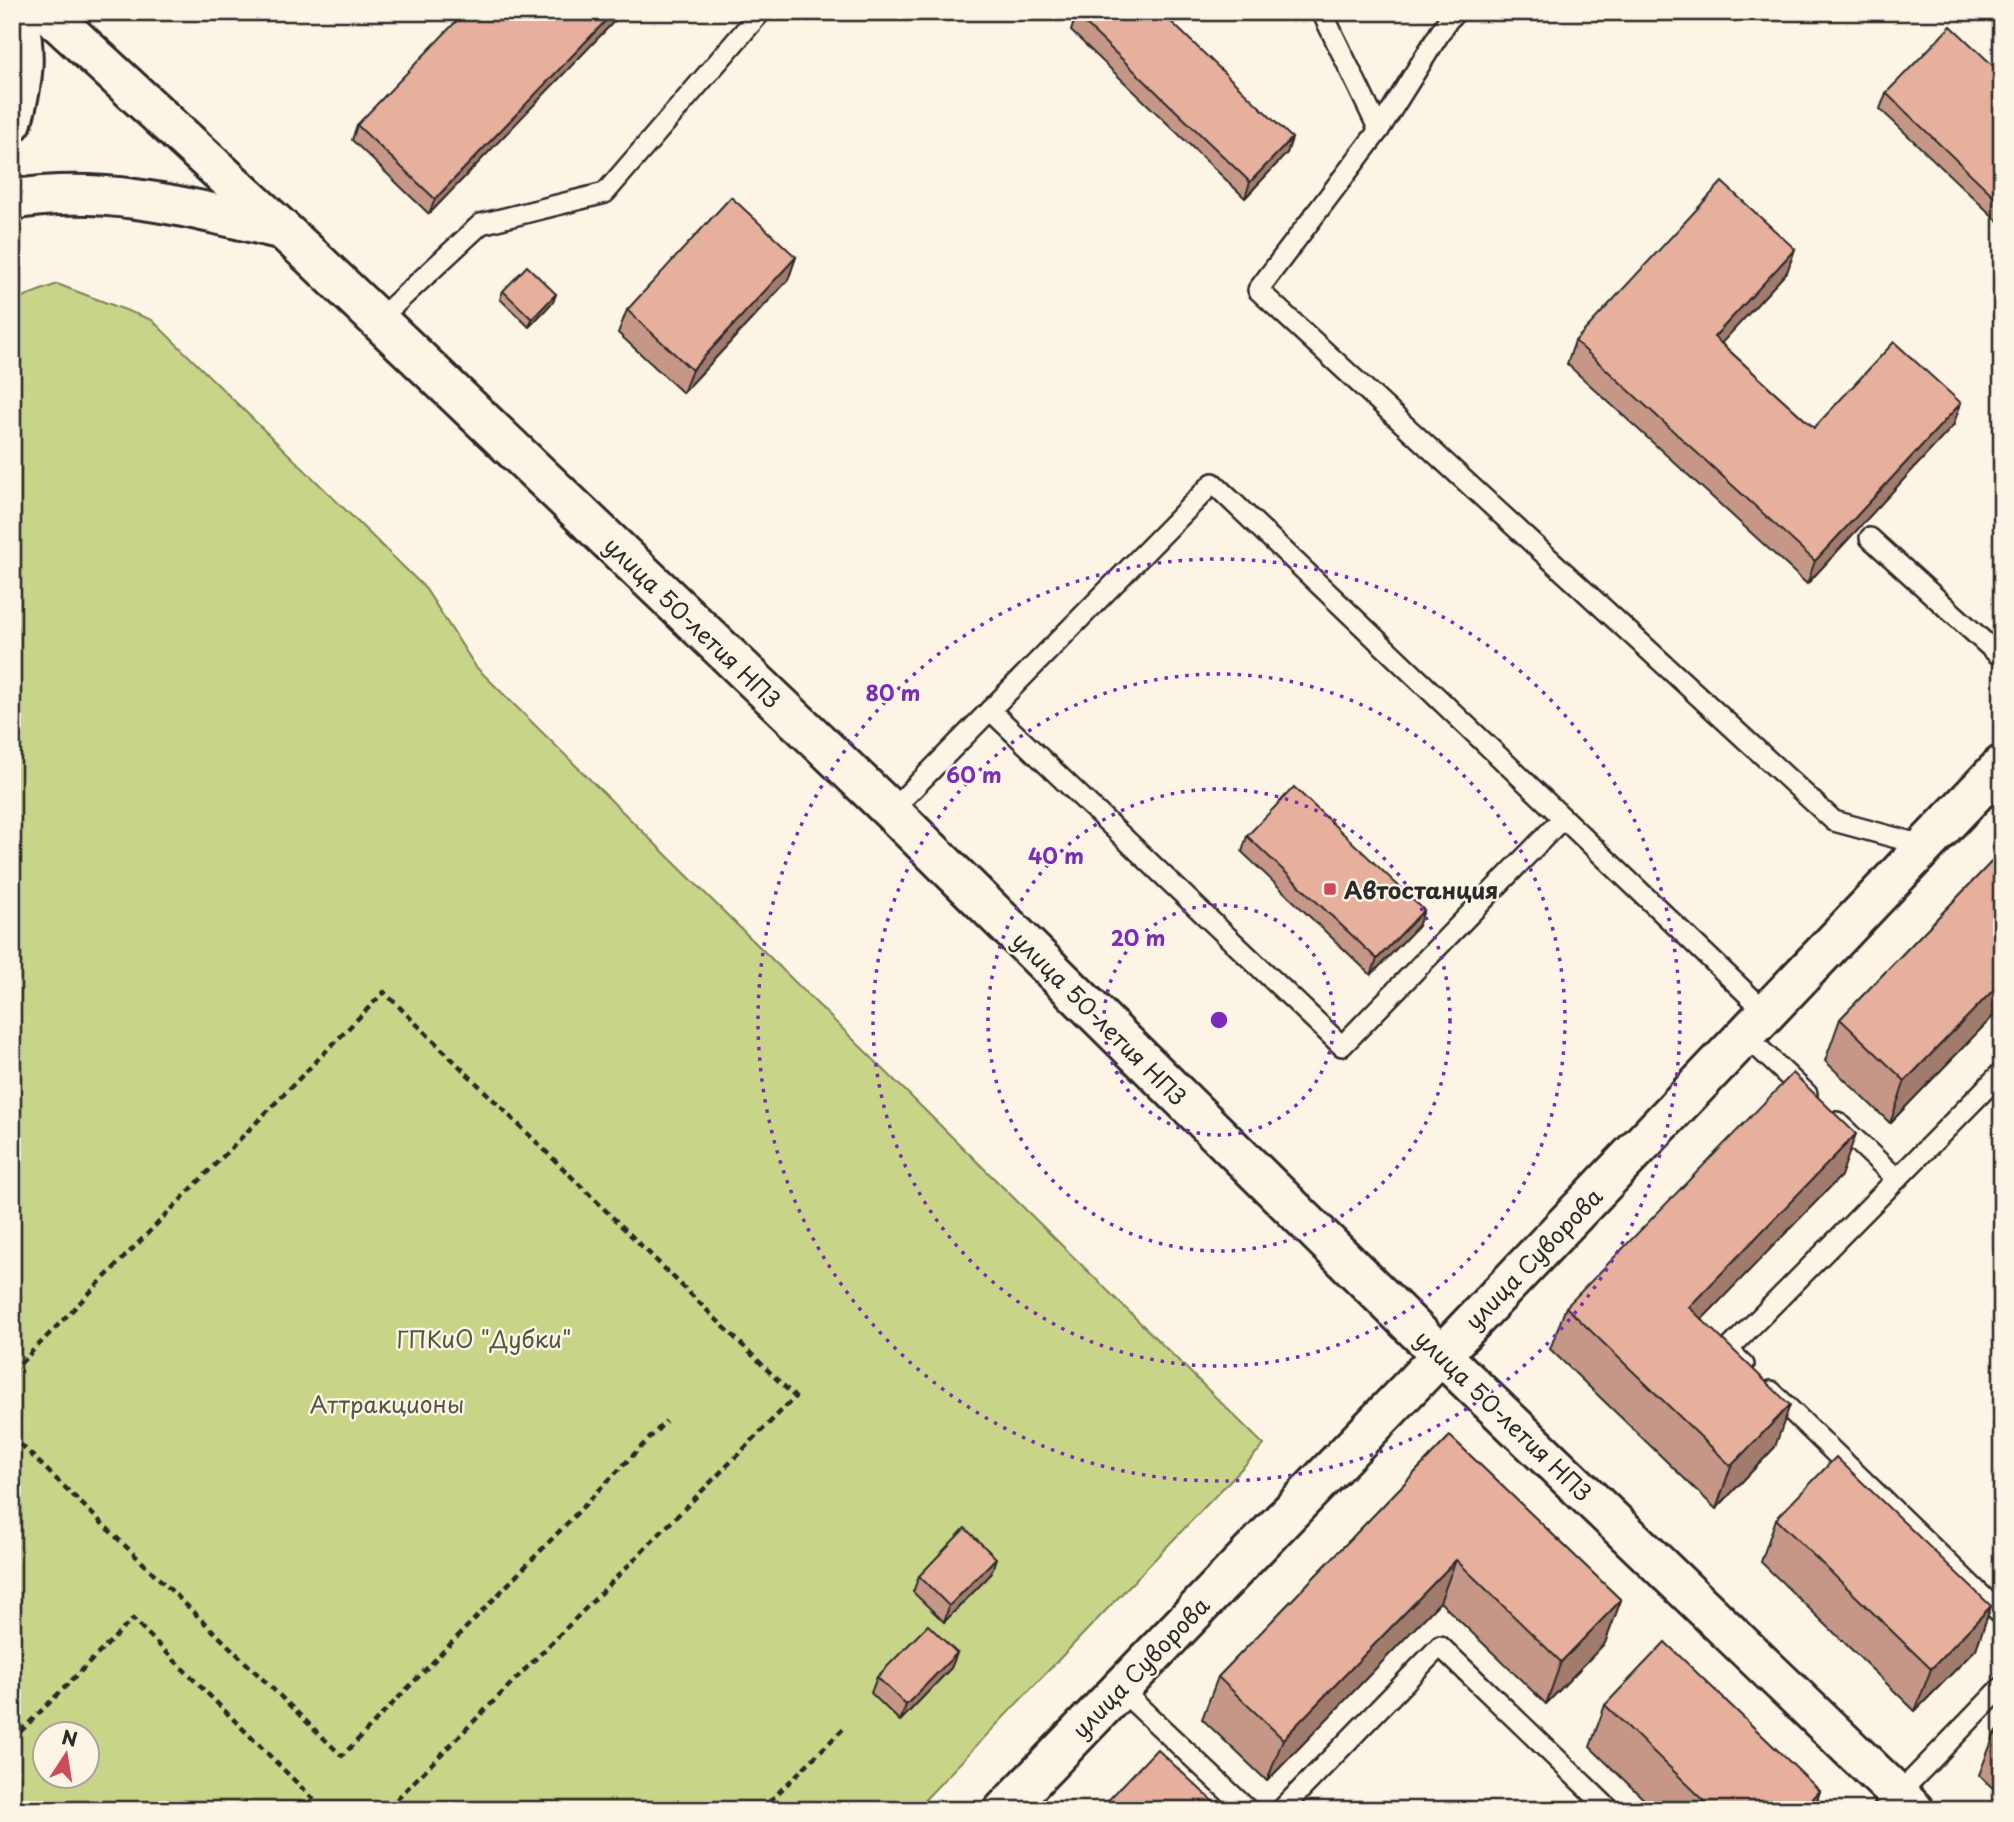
<svg xmlns="http://www.w3.org/2000/svg" width="2014" height="1822" font-family="'Playpen Sans',sans-serif">
  <rect width="100%" height="100%" fill="#fcf5e5"/>
  <filter id="ink" filterUnits="userSpaceOnUse"><feTurbulence type="fractalNoise" baseFrequency=".0143" numOctaves="2"/><feDisplacementMap in="SourceGraphic" scale="14" xChannelSelector="R" yChannelSelector="G"/><feConvolveMatrix kernelMatrix="1 2 1 2 8 2 1 2 1" color-interpolation-filters="sRGB"/></filter>
  <g filter="url(#ink)">
    <path fill="#c8d589" stroke="#7a805a" stroke-width="2" fill-rule="evenodd" d="M57,284L152,320L425,588L476,667L1264,1445L915,1810H12V301ZM46,1734H88V1776H46Z"/>
    <g fill="none" stroke-linecap="round" stroke-linejoin="round">
      <g stroke="#2b2b2b" stroke-width="24">
        <g id="service">
          <path d="M1322,12L1379,130"/>
          <path d="M1456,12L1448,20L1379,130L1258,290L1834,821L1926,846"/>
          <path d="M378,320L481,224L605,193L760,13"/>
          <path d="M1870,538L2002,658"/>
          <path d="M990,710L1342,1046L1563,818"/>
          <path d="M891,811L1213,483L1766,1012"/>
          <path d="M1745,1035L1807,1094"/>
          <path d="M1897,1179L2002,1072"/>
          <path d="M1744,1365L1728,1350L1897,1179L1837,1122"/>
          <path d="M1771,1391L2002,1615"/>
          <path d="M1119,1688L1248,1810"/>
          <path d="M1281,1810L1440,1646L1610,1810"/>
          <path d="M1883,1810L2002,1687"/>
        </g>
      </g>
      <g stroke="#2b2b2b" stroke-width="44">
        <path id="minor" d="M1004,1810L1441,1355"/>
      </g>
      <g stroke="#2b2b2b" stroke-width="44">
        <g id="secondary">
          <path d="M47,12L310,255L891,811L1441,1355L1914,1810"/>
          <path d="M12,122C24,80 26,56 18,12"/>
          <path d="M12,200C104,184 191,208 279,229"/>
          <path d="M1441,1355L2002,765"/>
        </g>
      </g>
      <g stroke="#2b2b2b" stroke-width="4.5" stroke-dasharray="7 5" stroke-linecap="butt">
        <path d="M12,1372L384,992L795,1397L386,1810"/>
        <path d="M12,1436L342,1756L666,1421"/>
        <path d="M12,1740L133,1619L324,1810"/>
        <path d="M761,1810L845,1727"/>
      </g>
      <use href="#service" stroke="#fcf5e5" stroke-width="19"/>
      <use href="#minor" stroke="#fcf5e5" stroke-width="38"/>
      <use href="#secondary" stroke="#fcf5e5" stroke-width="38"/>
    </g>
    <g fill="#c69786" stroke="#2b2b2b" stroke-width="2">
      <path d="M623,12L429,214L352,140L357,125Z"/>
      <path d="M1076,15L1292,138L1287,153L1245,198L1071,31Z"/>
      <path d="M2002,74V225L1880,109L1886,93Z"/>
      <path d="M1795,249L1787,272L1721,343L1814,428L1953,426L1807,584L1567,364L1575,341Z"/>
      <path d="M796,257L788,280L683,393L618,333L627,310Z"/>
      <path d="M503,291L556,294L553,302L529,327L500,299Z"/>
      <path d="M1247,836L1424,910L1418,926L1371,975L1242,852Z"/>
      <path d="M2002,851V1007L1890,1123L1825,1061L1840,1019Z"/>
      <path d="M1841,1176L1702,1319L1775,1447L1716,1509L1550,1349L1566,1307Z"/>
      <path d="M1450,1436L1621,1600L1605,1643L1546,1704L1440,1602L1267,1781L1202,1719L1218,1677Z"/>
      <path d="M1776,1519L1991,1606L1976,1649L1915,1711L1761,1562Z"/>
      <path d="M991,1574L944,1622L913,1592L919,1576Z"/>
      <path d="M957,1653L951,1668L900,1721L871,1693L877,1677Z"/>
      <path d="M1605,1705L1820,1791L1814,1810H1655L1590,1747Z"/>
      <path d="M2002,1726V1797L1979,1775L1995,1733Z"/>
    </g>
    <g fill="#a17b6d" stroke="#2b2b2b" stroke-width="2">
      <path d="M614,12H623L429,214L435,199Z"/>
      <path d="M1292,138L1287,153L1245,198L1250,182Z"/>
      <path d="M1795,249L1787,272L1706,360L1714,337Z"/>
      <path d="M796,257L788,280L683,393L692,370Z"/>
      <path d="M556,294L553,302L529,327L532,319Z"/>
      <path d="M1961,403L1953,426L1807,584L1815,561Z"/>
      <path d="M1424,910L1418,926L1371,975L1377,959Z"/>
      <path d="M2002,981V1007L1890,1123L1905,1081Z"/>
      <path d="M1856,1134L1841,1176L1673,1349L1689,1307Z"/>
      <path d="M1790,1405L1775,1447L1716,1509L1731,1466Z"/>
      <path d="M996,1558L991,1574L944,1622L949,1606Z"/>
      <path d="M1456,1560L1440,1602L1267,1781L1283,1739Z"/>
      <path d="M1621,1600L1605,1643L1546,1704L1561,1662Z"/>
      <path d="M1991,1606L1976,1649L1915,1711L1931,1669Z"/>
      <path d="M957,1653L951,1668L900,1721L906,1705Z"/>
      <path d="M1820,1791L1814,1810H1802Z"/>
    </g>
    <g fill="#e6b09c" stroke="#2b2b2b" stroke-width="2">
      <path d="M465,12H614L435,199L357,125Z"/>
      <path d="M1079,12H1161L1292,138L1250,182L1076,15Z"/>
      <path d="M1951,26L2002,74V204L1886,93Z"/>
      <path d="M1722,182L1795,249L1714,337L1814,428L1894,342L1961,403L1815,561L1575,341Z"/>
      <path d="M731,197L796,257L692,370L627,310Z"/>
      <path d="M527,266L556,294L532,319L503,291Z"/>
      <path d="M1294,787L1424,910L1377,959L1247,836Z"/>
      <path d="M2002,851V981L1905,1081L1840,1019Z"/>
      <path d="M1793,1073L1856,1134L1689,1307L1790,1405L1731,1466L1566,1307Z"/>
      <path d="M1450,1436L1621,1600L1561,1662L1456,1560L1283,1739L1218,1677Z"/>
      <path d="M1836,1457L1991,1606L1931,1669L1776,1519Z"/>
      <path d="M965,1528L996,1558L949,1606L919,1576Z"/>
      <path d="M928,1625L957,1653L906,1705L877,1677Z"/>
      <path d="M1665,1642L1820,1791L1802,1810H1714L1605,1705Z"/>
      <path d="M2002,1726V1740L1995,1733Z"/>
      <path d="M1157,1749L1220,1808L1218,1810H1099Z"/>
    </g>
  </g>
  <g fill="none" stroke="#7b2cbf" stroke-width="3.5" stroke-dasharray="3.5 7">
    <circle cx="1219" cy="1020" r="115"/>
    <circle cx="1219" cy="1020" r="231"/>
    <circle cx="1219" cy="1020" r="346"/>
    <circle cx="1219" cy="1020" r="461"/>
  </g>
  <rect fill="#d1495b" stroke="#fcf5e5" stroke-width="2.5" x="1323" y="882" width="14" height="14" rx="3.5"/>
  <g text-anchor="middle" dominant-baseline="central" stroke-width="5" stroke-linejoin="round" paint-order="stroke">
    <g font-size="23" fill="#2b2b2b" stroke="#fcf5e5">
      <text transform="translate(693 622) rotate(44)">улица 50-летия НПЗ</text>
      <text transform="translate(1100 1018) rotate(45)">улица 50-летия НПЗ</text>
      <text transform="translate(1533 1258) rotate(-46)">улица Суворова</text>
      <text transform="translate(1504 1415) rotate(44)">улица 50-летия НПЗ</text>
      <text transform="translate(1140 1667) rotate(-46)">улица Суворова</text>
    </g>
    <g font-size="23" font-weight="bold" fill="#2b2b2b" stroke="#fcf5e5" text-anchor="start">
      <text x="1344" y="889">Автостанция</text>
    </g>
    <g font-size="23" fill="#525642" stroke="#fcf5e5">
      <text x="484" y="1338">ГПКиО "Дубки"</text>
      <text x="387" y="1403">Аттракционы</text>
    </g>
  </g>
  <circle cx="1219" cy="1020" r="10" fill="#7b2cbf" stroke="#fcf5e5" stroke-width="3.5"/>
  <g font-size="21" text-anchor="middle" font-weight="bold" fill="#7b2cbf" stroke="#fcf5e5" stroke-width="5" stroke-linejoin="round" paint-order="stroke">
    <text x="893" y="701">80 m</text>
    <text x="974" y="783">60 m</text>
    <text x="1056" y="864">40 m</text>
    <text x="1138" y="946">20 m</text>
  </g>
  <rect width="2014" height="1822" fill="none" stroke="#fcf5e5" stroke-width="42"/>
  <rect x="21" y="21" width="1972" height="1780" fill="none" stroke="#2b2b2b" stroke-width="2.5" filter="url(#ink)"/>
  <g transform="translate(66 1755) rotate(12)"><circle r="33" fill="#fcf5e5" stroke="#a8a49b" stroke-width="2"/>
  <path d="M0-5L12 26L0 18L-12 26Z" fill="#d1495b"/>
  <text y="-10" font-size="19" font-weight="bold" text-anchor="middle" fill="#2b2b2b">N</text>
  </g>
</svg>
